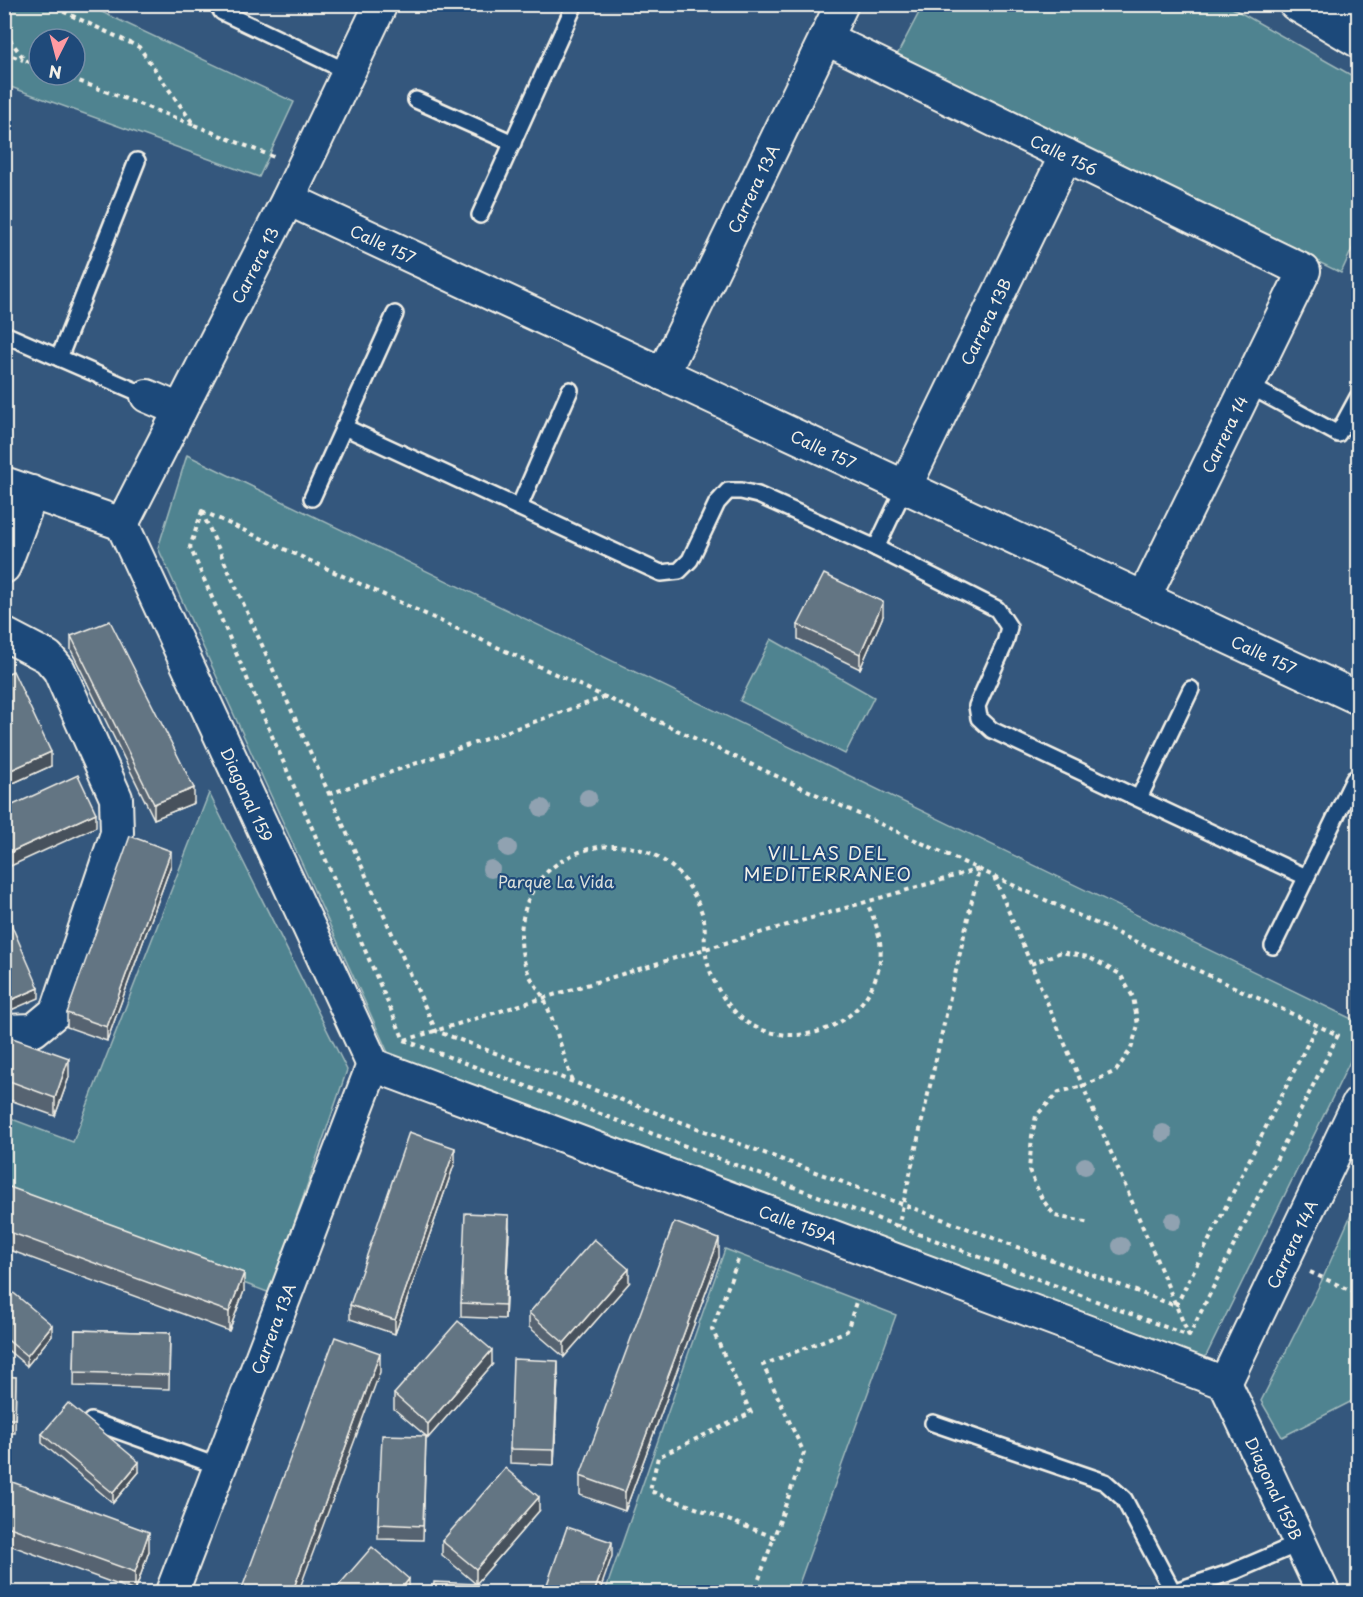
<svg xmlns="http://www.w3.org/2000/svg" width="1363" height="1597" font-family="'Playpen Sans',sans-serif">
  <rect width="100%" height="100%" fill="#34577d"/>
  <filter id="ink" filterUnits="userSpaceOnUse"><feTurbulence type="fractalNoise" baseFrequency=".0167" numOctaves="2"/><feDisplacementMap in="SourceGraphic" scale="12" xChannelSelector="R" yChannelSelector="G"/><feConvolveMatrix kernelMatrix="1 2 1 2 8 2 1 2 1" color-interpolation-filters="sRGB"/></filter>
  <g filter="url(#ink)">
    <g fill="#4f8390" stroke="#a2babc" stroke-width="1.5" fill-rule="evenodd">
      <path d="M4,5H87L294,102L259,177L5,85ZM39,39H75V75H39Z"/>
      <path d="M923,5H1227L1358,79V236L1341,273L897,55Z"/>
      <path d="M187,455L1358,1022V1045L1204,1360L390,1057L158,548Z"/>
      <path d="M771,639L874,697L845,754L740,701Z"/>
      <path d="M209,793L347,1070L270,1293L5,1193L4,1116L73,1142Z"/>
      <path d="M1358,1199V1398L1282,1437L1261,1401L1323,1278Z"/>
      <path d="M725,1249L896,1315L796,1592H605Z"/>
    </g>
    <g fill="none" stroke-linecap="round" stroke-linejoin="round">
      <g stroke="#f4f1e8" stroke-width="20">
        <g id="lane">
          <path d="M217,4L222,12L348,72"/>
          <path d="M416,100L513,143"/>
          <path d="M480,215L575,4"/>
          <path d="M4,334L147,396"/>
          <path d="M59,358L137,161"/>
          <path d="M1248,385L1338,434L1358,397"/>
          <path d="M344,427L661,573L679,571L690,560L717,503L728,491H741L758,495L876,548L997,609L1009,627L1005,643L977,706L979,718L992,730L1306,877"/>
          <path d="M312,498L395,314"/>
          <path d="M519,507L570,390"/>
          <path d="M876,548L905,487"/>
          <path d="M1139,798L1191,689"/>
          <path d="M1273,946L1354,779"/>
          <path d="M91,1421L220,1467"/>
          <path d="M933,1423L1105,1482L1124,1499L1173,1592"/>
          <path d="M1172,1592L1235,1571L1300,1543"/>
        </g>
      </g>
      <g stroke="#f4f1e8" stroke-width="36">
        <g id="street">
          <path d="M1295,4L1358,41"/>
          <path d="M1342,4L1358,14"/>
          <path id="s1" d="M825,38L1304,271L1144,598"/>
          <path id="s2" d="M288,199L1358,698"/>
          <path id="s3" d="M663,374L842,4"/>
          <path d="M147,396L180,410"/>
          <path d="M4,483L122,524"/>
          <path id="s4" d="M905,487L1066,155"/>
          <path id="s5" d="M122,524L373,1065"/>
          <path id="s6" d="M122,524L288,199L381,4"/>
          <path d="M4,567L32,492"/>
          <path d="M4,634L48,657L59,670L116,798L117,833L57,1011L34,1030L4,1031"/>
          <path id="s7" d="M373,1065L1225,1383"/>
          <path id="s8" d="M1225,1383L1358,1104"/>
          <path id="s9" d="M1225,1383L1323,1592"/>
          <path id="s10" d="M172,1592L373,1065"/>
        </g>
      </g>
      <g stroke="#f4f1e8" stroke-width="4" stroke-dasharray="4.5 4.5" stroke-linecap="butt">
        <path d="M47,4L139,47L194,125L63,75"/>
        <path d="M4,32L25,60L39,66"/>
        <path d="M4,53L23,60"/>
        <path d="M194,125L274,157"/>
        <path d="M202,511L1338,1035L1189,1336L404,1040L190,547Z"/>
        <path d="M202,512L436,1031L1176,1306L1317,1025"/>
        <path d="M329,794L605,697"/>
        <path d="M994,877L1189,1336"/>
        <path d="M1031,964L1061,952L1088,957L1120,974L1133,997L1138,1025L1131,1049L1116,1071L1083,1086L1059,1092L1036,1116L1032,1136L1029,1170L1042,1199L1055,1216L1090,1223"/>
        <path d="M405,1040L705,949L979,869L898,1227"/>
        <path d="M572,1081C563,1054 556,1026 544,999C540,990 532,982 528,972C516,945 520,910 536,885C550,864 576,850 600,847C650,840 688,869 703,916C706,926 704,937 705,948C708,977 723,1003 745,1021C757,1030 774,1034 788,1035C834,1037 873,1007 880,960C883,939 875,921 867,903"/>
        <path d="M738,1260L712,1329L751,1413L658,1457L650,1491L774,1537L804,1453L763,1365L847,1331L856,1302"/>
        <path d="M1310,1272L1358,1294"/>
        <path d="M759,1579L774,1537"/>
      </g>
      <use href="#lane" stroke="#1f4a7a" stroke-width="15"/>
      <use href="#street" stroke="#1f4a7a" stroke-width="32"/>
    </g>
    <g fill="#90a2b1">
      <circle cx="588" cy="798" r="9"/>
      <circle cx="542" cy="808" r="9"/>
      <circle cx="508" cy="848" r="9"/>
      <circle cx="491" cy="869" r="9"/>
      <circle cx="1163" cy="1133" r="9"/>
      <circle cx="1085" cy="1166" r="9"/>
      <circle cx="1173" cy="1221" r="9"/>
      <circle cx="1121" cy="1246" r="9"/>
    </g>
    <g fill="#566471" stroke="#f4f1e8" stroke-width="1.5">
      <path d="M883,616L860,669L798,639V625Z"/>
      <path d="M71,636L194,803L154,819L71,650Z"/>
      <path d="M4,675L51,766L11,784L4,769Z"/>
      <path d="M171,865L107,1041L67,1027V1013Z"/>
      <path d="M4,1035L69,1077L55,1116L4,1098Z"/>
      <path d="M455,1162L395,1334L350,1319V1305Z"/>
      <path d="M4,1185L244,1291L229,1331L4,1248Z"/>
      <path d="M509,1229L505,1319L461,1317V1303Z"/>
      <path d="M719,1257L625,1511L580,1495V1476Z"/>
      <path d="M629,1283L564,1357L529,1327V1313Z"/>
      <path d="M4,1285L52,1335L27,1366L4,1347Z"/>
      <path d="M75,1330L170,1333L169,1389L74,1386Z"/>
      <path d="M492,1365L428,1438L426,1436L423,1540L378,1539V1524L426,1436L394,1409V1394Z"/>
      <path d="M558,1375L554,1465L510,1463V1449Z"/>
      <path d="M4,1376L16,1377L15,1433H4Z"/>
      <path d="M42,1434L139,1472L113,1503L42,1443Z"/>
      <path d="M4,1479L149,1551L135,1591L4,1543Z"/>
      <path d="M539,1511L476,1584L442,1555V1541Z"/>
    </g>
    <g fill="#46515c" stroke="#f4f1e8" stroke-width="1.5">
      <path d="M883,602V616L860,669V654Z"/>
      <path d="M51,752V766L11,784V770Z"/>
      <path d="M194,788V803L154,819V804Z"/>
      <path d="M96,813V827L4,869V855Z"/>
      <path d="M171,851V865L107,1041V1027Z"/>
      <path d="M39,988V998L4,1013V1003Z"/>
      <path d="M69,1058V1077L55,1116V1098Z"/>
      <path d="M455,1148V1162L395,1334V1320Z"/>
      <path d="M509,1215V1229L505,1319V1305Z"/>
      <path d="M719,1239V1257L625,1511V1492Z"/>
      <path d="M629,1269V1283L564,1357V1343Z"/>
      <path d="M244,1273V1291L229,1331V1312Z"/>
      <path d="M52,1325V1335L27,1366V1356Z"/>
      <path d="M492,1350V1365L428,1438V1424Z"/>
      <path d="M380,1353V1372L298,1593H292Z"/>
      <path d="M558,1361V1375L554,1465V1450Z"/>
      <path d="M139,1462V1472L113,1503V1493Z"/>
      <path d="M539,1497V1511L476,1584V1569Z"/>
      <path d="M149,1532V1551L135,1591V1572Z"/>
      <path d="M612,1542V1556L599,1593H594Z"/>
      <path d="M409,1579V1593H398Z"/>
    </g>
    <g fill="#647483" stroke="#f4f1e8" stroke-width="1.5">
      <path d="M824,574L883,602L860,654L798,625Z"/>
      <path d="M110,621L194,788L154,804L71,636Z"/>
      <path d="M13,671L51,752L11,770L4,755V675Z"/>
      <path d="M78,775L96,813L4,855V809Z"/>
      <path d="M130,836L171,851L107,1027L67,1013Z"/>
      <path d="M4,908L39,988L4,1003Z"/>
      <path d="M4,1035L69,1058L55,1098L4,1079Z"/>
      <path d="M409,1132L455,1148L395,1320L350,1305Z"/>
      <path d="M4,1185L244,1273L229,1312L4,1230Z"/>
      <path d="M465,1213L509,1215L505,1305L461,1303Z"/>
      <path d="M674,1222L719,1239L625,1492L580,1476Z"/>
      <path d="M594,1239L629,1269L564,1343L529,1313Z"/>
      <path d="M4,1285L52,1325L27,1356L4,1337Z"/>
      <path d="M458,1321L492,1350L428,1424L394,1394Z"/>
      <path d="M75,1330L170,1333L169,1375L74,1372Z"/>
      <path d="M335,1337L380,1353L292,1593H246L241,1591Z"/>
      <path d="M513,1359L558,1361L554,1450L510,1449Z"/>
      <path d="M4,1376L16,1377L15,1419H4Z"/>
      <path d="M68,1403L139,1462L113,1493L42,1434Z"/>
      <path d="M382,1435L426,1436L423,1526L378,1524Z"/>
      <path d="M505,1468L539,1497L476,1569L442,1541Z"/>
      <path d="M4,1479L149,1532L135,1572L4,1525Z"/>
      <path d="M567,1527L612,1542L594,1593H544Z"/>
      <path d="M372,1547L409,1579L398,1593H332Z"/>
      <path d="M434,1582L478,1584V1593H433Z"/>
    </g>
  </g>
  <g text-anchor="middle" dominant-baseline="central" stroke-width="4.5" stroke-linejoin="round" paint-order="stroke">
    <g font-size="16" fill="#f4f1e8" stroke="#1f4a7a">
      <text stroke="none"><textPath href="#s1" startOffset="266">Calle 156</textPath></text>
      <text stroke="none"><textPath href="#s3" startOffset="206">Carrera 13A</textPath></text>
      <text stroke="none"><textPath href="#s2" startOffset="105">Calle 157</textPath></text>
      <text stroke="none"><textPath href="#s6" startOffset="291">Carrera 13</textPath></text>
      <text stroke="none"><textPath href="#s4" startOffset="184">Carrera 13B</textPath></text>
      <text transform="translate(1224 434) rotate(-64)">Carrera 14</text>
      <text stroke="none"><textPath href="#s2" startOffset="591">Calle 157</textPath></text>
      <text stroke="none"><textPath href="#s2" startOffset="1077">Calle 157</textPath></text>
      <text stroke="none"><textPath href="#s5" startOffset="298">Diagonal 159</textPath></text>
      <text stroke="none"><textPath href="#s7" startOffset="454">Calle 159A</textPath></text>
      <text stroke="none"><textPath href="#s8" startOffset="154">Carrera 14A</textPath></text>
      <text stroke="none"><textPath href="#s10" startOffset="282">Carrera 13A</textPath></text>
      <text stroke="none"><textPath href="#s9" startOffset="116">Diagonal 159B</textPath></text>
    </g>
    <g font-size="16" fill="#dbe0db" stroke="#1f4a7a">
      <text x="556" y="881">Parque La Vida</text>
    </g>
    <g font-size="18" letter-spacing="1.5" fill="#f4f1e8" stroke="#1f4a7a">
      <text x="828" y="852">VILLAS DEL<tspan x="828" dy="21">MEDITERRANEO</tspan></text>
    </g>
  </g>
  <rect width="1363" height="1597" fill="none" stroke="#1f4a7a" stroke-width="24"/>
  <rect x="12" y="12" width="1339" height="1573" fill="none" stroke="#f4f1e8" stroke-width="2" filter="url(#ink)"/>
  <g transform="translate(57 57) rotate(186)"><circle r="28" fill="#1f4a7a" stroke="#748da6" stroke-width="1.5"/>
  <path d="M0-4.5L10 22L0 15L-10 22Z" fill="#ff9aa2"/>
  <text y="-9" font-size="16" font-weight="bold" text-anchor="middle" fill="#f4f1e8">N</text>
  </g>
</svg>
